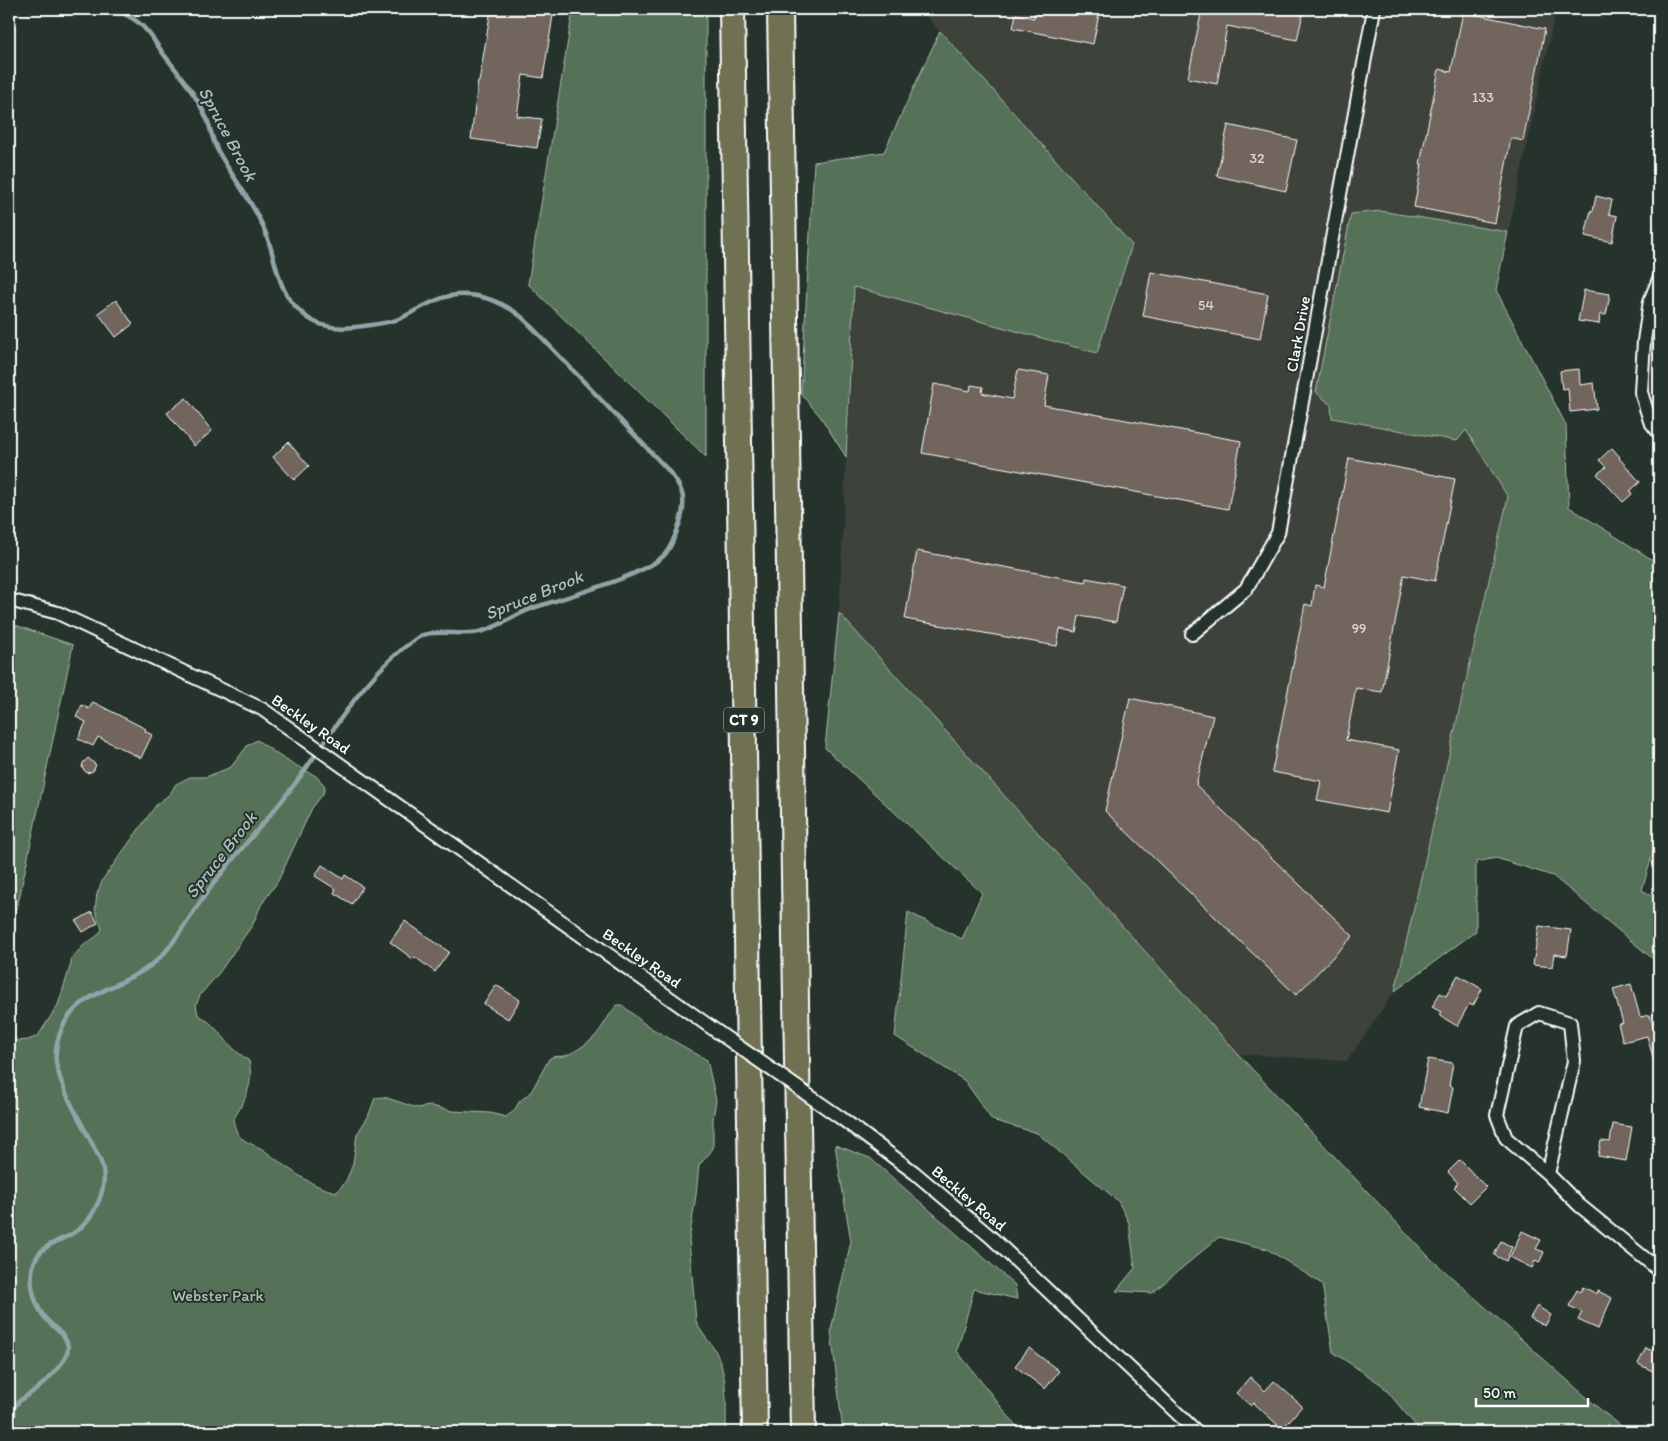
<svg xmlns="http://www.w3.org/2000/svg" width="1668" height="1441" font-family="Itim,sans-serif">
  <rect width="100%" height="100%" fill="#26332d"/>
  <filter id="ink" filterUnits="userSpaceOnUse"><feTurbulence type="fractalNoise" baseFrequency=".02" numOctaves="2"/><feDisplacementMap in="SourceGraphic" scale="10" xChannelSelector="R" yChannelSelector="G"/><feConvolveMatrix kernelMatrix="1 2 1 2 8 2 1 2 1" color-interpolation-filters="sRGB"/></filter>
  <g filter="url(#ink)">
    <path fill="#3c423b" d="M920,9H1556L1466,430L1508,497L1395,991L1347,1061L1238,1054L839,613L854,287L1097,353L1132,245Z"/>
    <g fill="#557158" stroke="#aab8ac">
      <path d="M573,9H706V457L528,284Z"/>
      <path d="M940,31L1132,245L1097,353L854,287L846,457L820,416L801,394L814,162L884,152Z"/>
      <path d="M1380,211L1508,232L1496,290L1566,425L1569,507L1659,564V832L1642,890L1659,900V964L1553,876L1496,858L1476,862V931L1395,991L1508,497L1466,430L1457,441L1332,418L1331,405L1316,392L1351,214Z"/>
      <path d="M839,613L1238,1054L1430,1258L1602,1411L1629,1432H1421L1382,1385L1333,1352L1322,1284L1267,1249L1219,1237L1152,1293L1116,1291L1135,1268L1129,1223L1118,1201L1037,1133L992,1120L965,1081L895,1036L908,912L962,939L982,893L825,748Z"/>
      <path d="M9,623L73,645L9,946Z"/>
      <path d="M257,740L284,759L316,776L325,786L323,794L312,808L278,881L261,905L253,924L219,973L200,995L196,1005L198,1015C214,1023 221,1036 233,1048C238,1053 244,1057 249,1061C254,1085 245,1100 233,1120C235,1127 236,1133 241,1138C247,1143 255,1145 262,1149C285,1165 309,1187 337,1192L346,1181L353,1164L357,1134L368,1117L375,1098L384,1097L417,1108L431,1106L452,1111L490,1113L506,1117L514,1111L519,1102L531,1092L549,1059C555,1055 558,1057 564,1056C572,1054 585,1045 591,1040C602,1031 607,1016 617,1005H622L646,1025L707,1060L716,1100L713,1119V1145L710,1153L699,1165L696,1195L689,1240L696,1321C701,1334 711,1342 717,1354C728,1378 726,1407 726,1432H9V1034L18,1041L28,1040L38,1036L58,1005L71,964V958C76,955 78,950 83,946C89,940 98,938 102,929L95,910L97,894L103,879L157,804L170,794L176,784L190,777H206L231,767L248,745Z"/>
      <path d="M835,1145L870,1158L1015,1285L1017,1299L974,1289L957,1351L1021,1432H843L831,1330L851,1241Z"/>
    </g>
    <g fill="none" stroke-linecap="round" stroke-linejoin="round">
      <g stroke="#91a5a8" stroke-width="4.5">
        <path d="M9,1422C10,1416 11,1410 16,1405C21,1398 30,1394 37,1389C46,1381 69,1360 68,1347C67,1335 52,1327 45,1318C33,1303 26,1275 37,1257C44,1244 63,1240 75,1232C95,1219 110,1185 101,1162C89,1134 60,1091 56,1062C55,1054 56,1045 59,1036C75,985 134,990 166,951C183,931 195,907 211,887C238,850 270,818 297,781C334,731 364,674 417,638C432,628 461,636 479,632C499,628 516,613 536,607C565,597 649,575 666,553C672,545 676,534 679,525C688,499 683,487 666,468L527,322C504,300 468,287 437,300C424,305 412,313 399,319C385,324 370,325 355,327C338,329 322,328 308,318C274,293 279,263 264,229C252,200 232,177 218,151C212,140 211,129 207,119C197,96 180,75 165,56C157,45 150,32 139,23C131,17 122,12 113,9"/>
        <path d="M9,1426L10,1432"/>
      </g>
    </g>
    <g fill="#71655d" stroke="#fff">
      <path d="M491,9H554L543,78L523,75L517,116L542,119L537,148L471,139L478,81L479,82Z"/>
      <path d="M1035,9H1100L1093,44L1013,28L1016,14L1034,18Z"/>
      <path d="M1202,9H1304L1297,40L1227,26L1217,84L1188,78Z"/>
      <path d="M1463,12L1545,29L1523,141L1511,138L1495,223L1414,207L1422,164H1420L1439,69L1451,72Z"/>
      <path d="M1228,125L1297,140L1286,191L1217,176Z"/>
      <path d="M1596,196L1612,200L1609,214L1617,216L1612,242L1585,236L1591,210L1593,211Z"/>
      <path d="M1151,272L1268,294L1260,339L1143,316Z"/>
      <path d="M1584,290L1610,294L1606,315L1600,314L1599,324L1578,321Z"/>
      <path d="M116,300L133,324L116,337L98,313Z"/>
      <path d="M1579,369L1580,385L1594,383L1597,409L1570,412L1568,388L1562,389L1560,371Z"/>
      <path d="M1018,370L1049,375L1044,405L1241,441L1228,509L922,453L934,384L970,391L971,385L983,387L982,393L1012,399Z"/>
      <path d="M186,398L212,431L194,446L167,413Z"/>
      <path d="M288,442L309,466L294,480L273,457Z"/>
      <path d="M1612,448L1620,457L1619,458L1640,482L1630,491L1632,494L1623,502L1597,474L1606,467L1599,460Z"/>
      <path d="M1349,458L1455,479L1435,581L1404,575L1382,692L1356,688L1346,740L1399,750L1387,813L1317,800L1321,781L1272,772L1305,604L1312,606L1315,585L1324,587Z"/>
      <path d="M917,551L1086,582V578L1123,585L1116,622L1079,616L1076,632L1060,629L1057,646L905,619Z"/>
      <path d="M1130,698L1213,716L1196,785L1353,936L1296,995L1105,811Z"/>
      <path d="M93,702L146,729L145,731L152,735L141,758L98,737L93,746L78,739L86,722L76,717L82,705L89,709Z"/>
      <path d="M88,758L96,765L93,771L87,773L82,768L83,763Z"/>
      <path d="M322,865L343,879L345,875L363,887L352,904L334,893L336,889L315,876Z"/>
      <path d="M92,912L98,923L83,932L76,921Z"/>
      <path d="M405,921L449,952L435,972L415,957L413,959L390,942Z"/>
      <path d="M1539,926L1571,930L1567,956L1554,954L1552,967L1533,965Z"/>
      <path d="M1458,975L1482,989L1473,1006L1469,1004L1457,1026L1439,1015L1441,1012L1432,1007L1440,993L1446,996Z"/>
      <path d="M1631,984L1640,1017L1650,1015L1654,1030L1659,1028V1068H1656L1647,1036L1623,1042L1618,1024L1623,1023L1613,989Z"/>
      <path d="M496,985L520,1000L508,1019L484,1004Z"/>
      <path d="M1428,1059L1453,1063L1449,1086L1453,1087L1448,1113L1419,1107Z"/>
      <path d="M1613,1124L1632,1127L1626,1161L1598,1156L1601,1141L1610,1142Z"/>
      <path d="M1460,1160L1486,1187L1470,1203L1454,1187L1458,1183L1448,1172Z"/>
      <path d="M1522,1231L1541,1240L1536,1249L1544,1252L1539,1263L1535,1261L1532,1268L1510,1257Z"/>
      <path d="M1501,1241L1512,1247L1506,1261L1494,1255Z"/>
      <path d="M1583,1287L1597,1294L1598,1291L1612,1298L1598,1329L1578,1320L1582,1312L1569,1306L1577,1290L1580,1292Z"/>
      <path d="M1537,1306L1551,1315L1545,1326L1530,1318Z"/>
      <path d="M1029,1348L1059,1371L1045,1389L1015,1366Z"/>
      <path d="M1646,1348L1659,1354V1363L1655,1372L1638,1364Z"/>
      <path d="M1250,1377L1265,1391L1274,1381L1302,1406L1282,1429L1254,1403L1251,1406L1236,1393Z"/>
    </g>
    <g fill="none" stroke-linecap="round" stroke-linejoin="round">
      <g stroke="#fff" stroke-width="16">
        <g id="minor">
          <path d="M1659,279L1650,301L1644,341L1641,392L1650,421L1659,433"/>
          <path d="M9,600L58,613L262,709L709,1026"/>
          <path d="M1192,634L1246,589L1278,533L1374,9"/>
          <path d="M841,1118L915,1173L992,1238L1197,1432"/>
          <path d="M1548,1174L1574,1061L1570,1023L1539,1013L1517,1026L1497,1115L1506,1138L1548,1174L1579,1205L1659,1270"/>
        </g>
      </g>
      <g stroke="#fff" stroke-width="28">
        <g id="motorway">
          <path d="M732,9L755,1432"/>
          <path d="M780,9L803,1432"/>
        </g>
      </g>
      <use href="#minor" stroke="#26332d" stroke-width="12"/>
      <use href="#motorway" stroke="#706f52" stroke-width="24"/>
      <g stroke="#fff" stroke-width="16" stroke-linecap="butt">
        <path id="minor-bridge" d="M709,1026L841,1118"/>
      </g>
      <use href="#minor-bridge" stroke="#26332d" stroke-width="12"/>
    </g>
  </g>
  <g text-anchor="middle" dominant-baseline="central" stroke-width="4" stroke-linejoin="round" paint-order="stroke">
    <g font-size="14" fill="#dcd8d6">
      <text x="1483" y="97">133</text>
      <text x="1257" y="158">32</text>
      <text x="1206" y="305">54</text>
      <text x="1359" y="628">99</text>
    </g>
    <rect fill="#26332d" stroke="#bec2c0" stroke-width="1" x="724" y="707.5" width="40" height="25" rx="4"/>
    <g font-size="15" font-weight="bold" fill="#fff">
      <text x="744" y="720">CT 9</text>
    </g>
    <g font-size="16" fill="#fff" stroke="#26332d">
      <text transform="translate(1298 334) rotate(-80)">Clark Drive</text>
      <text transform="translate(311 724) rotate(35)">Beckley Road</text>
      <text transform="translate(642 958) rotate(35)">Beckley Road</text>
      <text transform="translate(969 1198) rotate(40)">Beckley Road</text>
    </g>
    <g font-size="16" fill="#b2bfb4" stroke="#26332d">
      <text x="218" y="1295">Webster Park</text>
    </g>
    <g font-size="18" font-style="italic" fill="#adbcbe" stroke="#26332d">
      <text transform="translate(228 134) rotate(62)">Spruce Brook</text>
      <text transform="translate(534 595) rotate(-22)">Spruce Brook</text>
      <text transform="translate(221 855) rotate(-52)">Spruce Brook</text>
    </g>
  </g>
  <rect width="1668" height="1441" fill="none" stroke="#26332d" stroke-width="30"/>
  <rect x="15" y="15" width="1638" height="1411" fill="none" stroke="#fff" stroke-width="2" filter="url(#ink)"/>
  <path d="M1476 1398v8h112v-8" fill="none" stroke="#ffffff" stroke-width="2.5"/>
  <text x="1483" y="1398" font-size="15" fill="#ffffff" stroke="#26332d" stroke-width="4" paint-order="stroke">50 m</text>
</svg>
